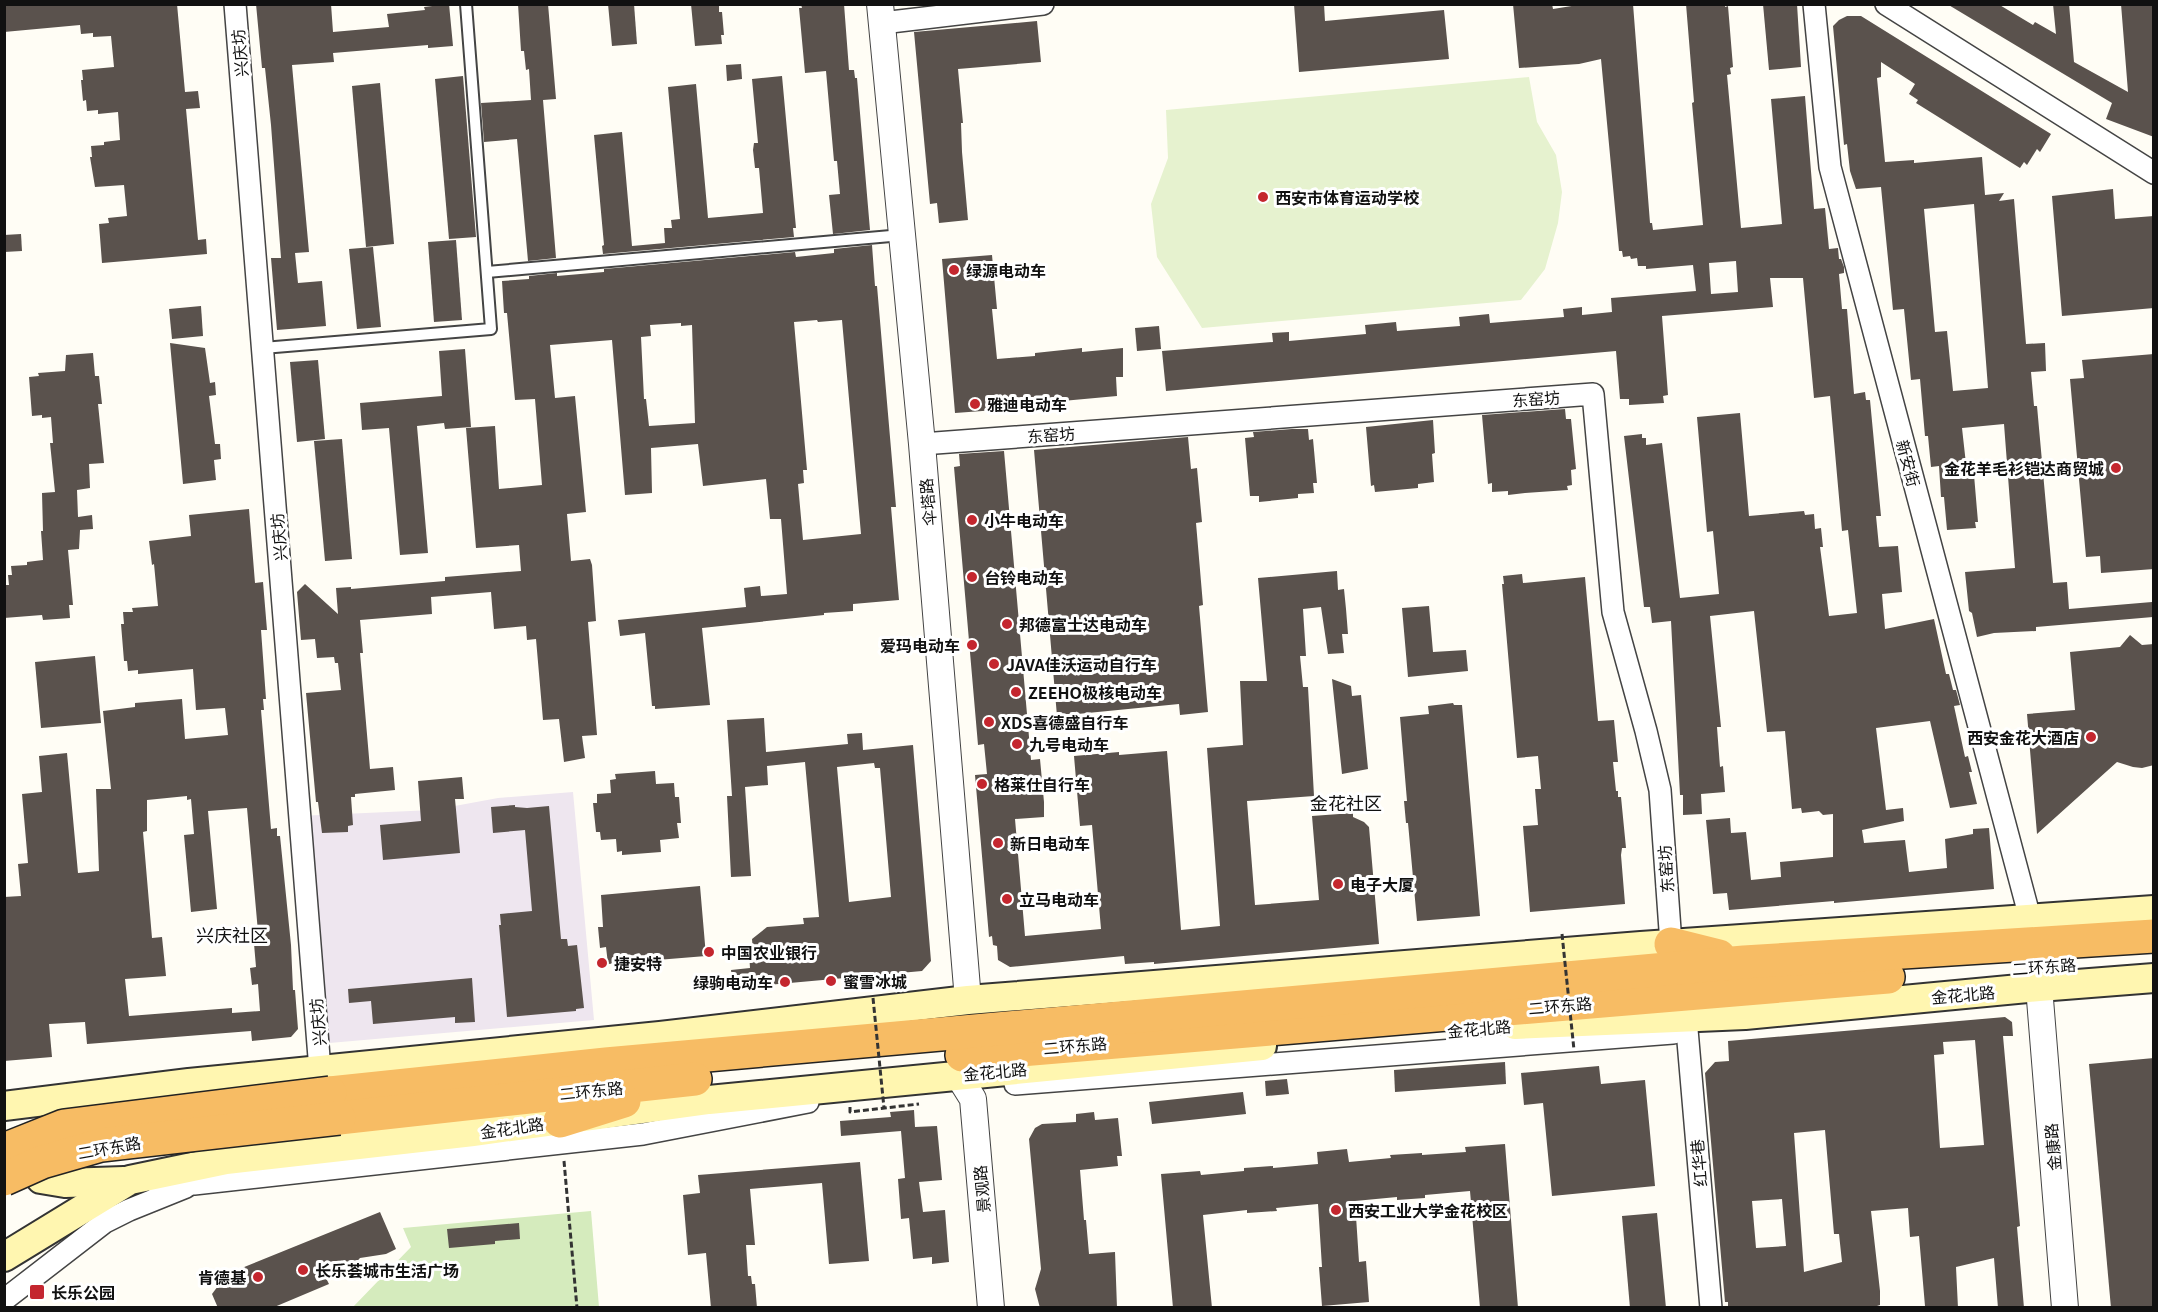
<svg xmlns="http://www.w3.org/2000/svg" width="2158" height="1312" font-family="Georgia,'Noto Sans SC',serif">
  <rect width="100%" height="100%" fill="#fffdf5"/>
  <path fill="#eee6ef" d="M573,792L594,1020L318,1044L298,816L433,810L498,798Z"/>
  <path fill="#d5ebbd" d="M591,1211L599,1307L352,1308L411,1247L403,1228Z"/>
  <path fill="#e6f2cf" d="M1529,77L1537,122L1556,155L1562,192L1558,223L1545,269L1521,300L1202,328L1157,257L1151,204L1168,158L1166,110Z"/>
  <g fill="#5a524d" fill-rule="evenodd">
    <path d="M4,4H177L185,92L198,91L200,108L186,109L198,240L206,239L207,254L102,263L99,224L109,223L108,218L127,216L124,185L95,187L90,157H92L91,146L104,145V142L120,140L118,112L98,114V110L87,111L86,100L83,101L81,80H83L82,70L114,67L111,36L93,37V33L81,34L80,25L4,32Z"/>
    <path d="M256,4H331L333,32L389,27L387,14L425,10L424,7L449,4L453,46L428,48V45L333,53L334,62L292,65L309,252L295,253L298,283L322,281L326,326L277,330L271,258H281L271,125L265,68H262Z"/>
    <path d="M518,4H548L556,99L543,100L556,258L528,261L517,139L484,142L481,103L531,100L529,69L526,70L524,51H521Z"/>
    <path d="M608,4H634L637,44L612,46Z"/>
    <path d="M691,4H719V12H722L724,35H721L722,44L695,46Z"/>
    <path d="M801,4H844L849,70H854L855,78H857L870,230L833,234L829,195L840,194L837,161H834L826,71L805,73L799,8H802Z"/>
    <path d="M1294,4H1324L1325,21L1444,10L1449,59L1299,72Z"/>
    <path d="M1513,4H1552L1553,9L1584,4H1633L1650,223H1652L1653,230L1703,225L1692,103L1694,102L1686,4H1725V7L1728,6L1733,67L1730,68L1731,74L1727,75L1741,228L1782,224L1771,99L1805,96L1814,209L1825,208L1829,249L1838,248L1839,259H1841L1844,267V273L1839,274L1842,309H1847L1854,394L1865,392L1866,400H1870L1881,516H1876L1879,547L1898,546L1902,592L1882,594L1885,629L1934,619L1946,674H1949L1953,690H1956L1960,705L1954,706L1965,757L1968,756L1972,772H1969L1977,804L1950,808L1930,721L1876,728L1886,810L1903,808L1904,821L1862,830L1864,843L1905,840L1909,872L1947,868L1945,839L1973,834V829L1989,828L1994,889L1834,903V901L1729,910L1727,893L1713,894L1706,820L1730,818L1731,833L1746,832L1751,880L1781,877L1780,862L1833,857V814L1823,815L1819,811L1802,813L1801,808L1792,809L1785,731L1767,732L1754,611L1710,616L1721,727H1717L1720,767L1723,766L1725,792L1701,794L1702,814L1683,815V795H1680L1671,621L1652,623L1650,607H1644L1624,436L1642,434V438H1646V445L1662,443L1680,598L1719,594L1713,531L1707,532L1697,417L1740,413L1749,516L1804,511L1805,515L1814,514L1815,529L1821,528L1823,547H1820L1829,616L1857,613L1848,530L1842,531L1830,396L1814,398L1803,278H1770L1773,307L1662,316L1668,395L1663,396L1664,403L1629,405V399H1620L1616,351L1166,391L1162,351L1273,342L1272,333L1289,332V341L1366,334L1365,325L1396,322L1397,331L1460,326L1459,317L1489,314L1490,323L1564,317L1563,309L1582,307V315L1612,312L1611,298L1696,291L1693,265L1646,269V266H1638L1637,258L1631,259L1630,256L1623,257L1622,251H1619L1601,59L1579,64L1519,68ZM1736,261L1738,292L1711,294L1709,263Z"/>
    <path d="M1763,4H1797L1801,67L1769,70Z"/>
    <path d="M1947,4H1998L2033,25L2035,22L2056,34L2053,4H2069L2074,62L2128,92L2121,4H2154V137L2106,119L2112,103Z"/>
    <path d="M1847,16H1861L2051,134L2040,152L2037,149L2027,165L2024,162L2020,168L1916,103L1918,100L1909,94L1915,84L1881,62V77L1877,78L1885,162L1914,160V163L1982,157L1985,195L2004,193L1999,201L2014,199L2026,344L2045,343L2046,371L2031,372L2034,406H2037L2053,583L2067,582L2069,609L2152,602L2153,617L2036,627V631L1994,633L1977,637L1972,613L1969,611L1965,572L2015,568L2004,424L1962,428L1966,464L1973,463L1978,522H1975L1976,528L1947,530L1944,497H1941L1939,466L1931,467L1928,436H1925L1920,379L1911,380L1904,309L1893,310L1881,187L1856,189L1850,171L1847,144L1844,145L1833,26L1839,20ZM1974,204L1988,388L1953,391L1947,331L1935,332L1924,209Z"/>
    <path d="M1037,21L1041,62L958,69L963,123H961L962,152L968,220L939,223L937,203L930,204L914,32Z"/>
    <path d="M741,64L742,79L727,81L726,65Z"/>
    <path d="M463,76L476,237L449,239L435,79Z"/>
    <path d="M782,76L796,228H793L794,237L603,254L602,246L604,245L594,135L622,132L632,246L665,243L664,228H672L671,220L680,219L668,87L696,84L708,218L763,213L759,168H755L753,150L754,143H758L752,79Z"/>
    <path d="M380,83L394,244L366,247L352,86Z"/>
    <path d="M2113,189L2115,219L2154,216V308L2062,316L2052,196Z"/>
    <path d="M21,234L22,251L4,252V235Z"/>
    <path d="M456,240L462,320L434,322L428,242Z"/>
    <path d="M872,245L875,286H877L896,507H891L899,600L853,604V611L824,613V615L702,628L710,705L655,709V706H652L645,633L620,636L618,620L746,607L744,588L760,586L761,596L787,594L781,519H770L766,479L703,486L698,444L651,448L652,493L625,495L612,340L550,345L555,398L575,396L586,512L567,514L571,561L590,559L592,565L596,621L588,622L597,735L582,736L585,758L564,762L559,719L543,720L536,639L527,640L526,626L494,629L491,592L431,597L432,614L360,620L363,653H360L370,769L393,767L395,790L355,794V797H351L353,825L348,826V832L322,833L318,802H316L306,693L341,690L338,663H335L334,657L317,658L315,639L301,640L297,592L305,584L338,614L336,588L351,587V589L445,581V577L521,571L519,545L476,548L466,428L495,426L499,489L542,485L535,399L515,400L507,313H504L502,281L529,279V276L557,273V276L604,272V269L795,252L796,257L834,253V249ZM817,320L818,322L842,320L861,534L803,540L798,484L804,483L803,470H807L794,322ZM681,323V326L692,325L695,423L649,426L646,399H644L641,337L651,336L650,325Z"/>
    <path d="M373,247L381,327L357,329L349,249Z"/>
    <path d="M992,255L997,309H992L997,359L1035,356V353L1082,348V352L1123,348V377H1116L1117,396L996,407V410L955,413L942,259Z"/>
    <path d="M201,306L203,336L172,339L169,309Z"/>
    <path d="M1159,326L1161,349L1137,351L1135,328Z"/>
    <path d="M170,343L205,348L210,383L215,382L216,395L209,396L215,444H220L221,459L214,460L216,480L183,484Z"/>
    <path d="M465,349L471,427L445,429L444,423L417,426L428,553L400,555L389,428L362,430L360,403L442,396L439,351Z"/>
    <path d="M93,353L95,376H99L102,404H98L104,463L89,464L90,488L77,490L78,517L92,515L93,529L80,530L79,549L68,550L73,605H69L70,618L43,620L42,615L4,618V585H9L8,575H12L11,566L27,565V562L43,560L41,531H43L42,493L55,492L50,443H53L51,417L42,418V415L32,416L29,377L39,376L38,373L65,371L66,355Z"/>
    <path d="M2154,354V569L2101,573L2100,556L2086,557L2070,379L2084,378L2082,360Z"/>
    <path d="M318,360L325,439L297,442L290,362Z"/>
    <path d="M1565,409L1566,419H1571L1576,469L1571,470L1572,485L1567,486L1568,490L1525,493L1508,495V491L1492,492V483L1488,484L1482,415Z"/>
    <path d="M1433,420L1435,453L1432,454L1434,482L1418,484V488L1375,492L1374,485L1371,486L1366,427Z"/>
    <path d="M1292,429H1308L1309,440L1313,439L1317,483H1313L1314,493L1298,494V498L1259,502V496H1250L1245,438L1254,437L1253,432Z"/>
    <path d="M1188,437L1191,469L1197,468L1202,522L1196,523L1203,605L1199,606L1208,712L1180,715L1179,704L1057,716L1034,450Z"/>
    <path d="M342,439L352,559L325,561L314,441Z"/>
    <path d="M1004,451L1031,760L1040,759L1044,802V817L1015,819L1025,936L1101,929L1092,825L1080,826L1074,756L1119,752V755L1167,751L1181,930L1220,926L1207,748L1243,745L1240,681H1267L1258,578L1337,571L1338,590L1344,589L1346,609L1348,634H1342L1344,653L1328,654L1321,607L1303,609L1306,656H1300L1303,687H1308L1314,796L1247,801L1255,905L1319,900L1312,816L1353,813V817L1364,822L1369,827L1379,944L1154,964V962L1125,964L1124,956L1010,967L998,960L997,946L993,945L992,936L989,937L975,775L987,774L984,744L978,745L954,467L960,466L959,454Z"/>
    <path d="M249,509L255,583L263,582L267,630H261L266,699H263L264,710H261L271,829L277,828V836H280L291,945L293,990H295L298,1029L291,1037L252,1041L251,1031L87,1044L85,1022L49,1024L52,1057L4,1061V1024H6L4,897L21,896L18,864L28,863L22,794L42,792L39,756L67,753L78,873L99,871L96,789H111L103,711L135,707V703L182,699L185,739L228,735L225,708L196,710L193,669L138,674V670L128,671L127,661H124L121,624H124L123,612H133L132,608L158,606L154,564L152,565L149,541L191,536L189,515ZM187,796V800L191,799L194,834L184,835L191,912L217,909L208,811L247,808L258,932H253L256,967L250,968L252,985L258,984L260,1011L232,1013V1008L129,1016L125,979L166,976L162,937L152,938L143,832L147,831V800Z"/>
    <path d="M1522,574L1523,583L1585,577L1598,721L1614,720L1618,762H1613L1616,791H1618V797H1621L1626,848H1622L1621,855L1625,904L1530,912L1523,826L1538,825L1535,789H1541L1538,756L1517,758L1502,584H1504L1503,576Z"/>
    <path d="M1429,606L1433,652L1466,650L1468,671L1408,677L1402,608Z"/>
    <path d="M2130,635L2142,645L2154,644V765L2142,768L2133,767L2117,762L2037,834L2027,714L2075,710L2070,652L2120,647Z"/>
    <path d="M95,656L101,723L41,728L35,662Z"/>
    <path d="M1332,679L1351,686L1352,696L1361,695L1368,769L1342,774Z"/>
    <path d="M1453,703L1454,705H1462L1480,916L1417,921L1408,823H1406L1404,801H1407L1400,717L1429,714L1428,706Z"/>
    <path d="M764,718L766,752L848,744L847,734L862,733L863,750L913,745L931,961L922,971L733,988L731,970L750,968L749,952H753L752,939L767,927L804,924L803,918L819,917L805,762L767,766L768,785L745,787L751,876L731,877L727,796H732L727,720ZM874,763L875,768H880L891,897L849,902L837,767Z"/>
    <path d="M655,771L656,784L674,783L675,797H679L681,823H677L679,838L660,840L661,852L622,855V851L617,852L616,839L601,840L600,832H596L593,803H597V794L611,793L610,780L616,779L615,774Z"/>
    <path d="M462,777L464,799H455L460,853L383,860L380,825L421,821L418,781Z"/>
    <path d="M515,805V807L527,808L549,806L561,939H567L568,946L577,945L584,1008L576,1009V1011L507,1017L499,925H501L500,914L532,911L525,830L493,833L491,807Z"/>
    <path d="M700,886L706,956L608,964L606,947L600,948L598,927H603L601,895Z"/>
    <path d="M472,978L475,1022L455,1023V1017L373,1024L371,1001L349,1003L348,989Z"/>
    <path d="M2005,1017L2012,1022L2013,1036H2003L2020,1226L2017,1227L2024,1308H1998L1994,1258L1956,1267L1958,1308L1925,1306L1919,1236L1910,1237L1908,1208L1871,1211L1880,1291V1305L1877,1306L1878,1308H1728V1302H1725L1705,1073L1715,1062L1729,1061L1728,1041ZM1975,1040L1984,1145L1940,1148L1934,1055L1944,1054L1943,1042ZM1825,1130L1834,1234H1839L1842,1262L1804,1272L1794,1133ZM1782,1199L1786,1246L1756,1248L1752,1201Z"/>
    <path d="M2154,1058V1308H2111L2089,1064Z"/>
    <path d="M1505,1062L1506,1084L1395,1092L1394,1070Z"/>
    <path d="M1599,1066L1601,1084L1645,1080L1655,1186L1552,1196L1543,1103L1524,1105L1521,1073Z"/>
    <path d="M1287,1079L1289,1094L1266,1096L1265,1081Z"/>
    <path d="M1243,1092L1246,1114L1152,1124L1149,1102Z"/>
    <path d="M914,1110L915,1127L937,1126L942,1180L919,1182L923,1212L945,1210L949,1262L932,1264V1257L913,1259L909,1218L901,1219L898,1179L905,1178L901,1131L841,1136L840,1121L891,1117L890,1112Z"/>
    <path d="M1094,1112L1095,1120L1118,1118L1122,1156H1117L1118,1166L1080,1170L1084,1220H1086L1089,1254L1115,1252L1117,1308H1040L1035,1289L1041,1269L1029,1139L1035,1128L1042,1124L1076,1122V1114Z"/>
    <path d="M1505,1144L1518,1308H1480L1470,1191L1425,1195V1198L1397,1200V1197L1355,1201L1359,1262L1366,1261L1369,1302L1322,1306L1319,1267H1322L1318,1204L1276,1208L1277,1211L1247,1213V1210L1203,1215L1212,1308H1173L1161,1174L1200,1171L1201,1175L1244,1171V1168L1273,1166V1168L1318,1164L1317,1152L1347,1149L1349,1162L1391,1158L1390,1155L1422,1153V1155L1466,1152L1465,1147Z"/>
    <path d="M860,1162L869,1261L829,1264L822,1183L750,1189L755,1245H746L748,1276H751L752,1284H755L757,1308H711L706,1253L688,1255L683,1195L700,1193L698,1175Z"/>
    <path d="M380,1212L396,1249L386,1254L360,1258L351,1268L326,1278L329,1284L272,1308H218L212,1294L227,1274Z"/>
    <path d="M1657,1213L1666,1308H1630L1622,1216Z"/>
    <path d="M519,1223L520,1239L495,1241V1244L449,1248L447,1229Z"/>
  </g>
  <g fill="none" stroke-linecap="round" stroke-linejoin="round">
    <g stroke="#444" stroke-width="14">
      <g id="service">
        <path d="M487,272L902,235"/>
        <path d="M263,348L491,329L466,4"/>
      </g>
    </g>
    <g stroke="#444" stroke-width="24">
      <g id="minor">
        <path d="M235,4L320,1070"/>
        <path d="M1814,4L1830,167L2030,918"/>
        <path d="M1886,4L2154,173"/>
        <path d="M882,23L1043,4"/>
        <path d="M922,444L1593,394L1613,612L1646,731L1660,790L1671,944"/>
        <path d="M1686,1018L1711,1308"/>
        <path d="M1015,1084L1673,1033L1686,1018"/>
        <path d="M155,1182L194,1184L643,1134L808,1102"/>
        <path d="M4,1300L105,1222L129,1210L186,1187"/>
      </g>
    </g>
    <g stroke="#444" stroke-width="28">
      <g id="tertiary">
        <path d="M880,4L922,444L968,1000"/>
        <path d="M2039,987L2065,1308"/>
        <path d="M958,1075L973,1099L991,1308"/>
      </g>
    </g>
    <g stroke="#333" stroke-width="32">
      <g id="secondary">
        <path d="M1515,1025L1745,1015L2039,987L2154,978"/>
        <path d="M4,1106L189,1083L660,1036L968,1000L1641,946L2154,910"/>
        <path d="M27,1148L30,1165L41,1179L65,1183L124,1181"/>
        <path d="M4,1257L130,1180L226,1160L473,1132L709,1100L1262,1046"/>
      </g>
    </g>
    <g stroke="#222" stroke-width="36">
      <g id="trunk">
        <path d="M1671,944L1719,956"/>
        <path d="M962,1055L1888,977"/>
        <path d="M330,1093L606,1064L1744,962L2154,936"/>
        <path d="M339,1118L695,1079"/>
        <path d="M560,1121L624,1101"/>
      </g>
    </g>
    <g stroke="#333" stroke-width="3" stroke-dasharray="6 3" stroke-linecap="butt">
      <path d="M850,1107V1112L919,1104"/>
      <path d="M564,1161L577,1308"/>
    </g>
    <use href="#service" stroke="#fff" stroke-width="10"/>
    <use href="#minor" stroke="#fff" stroke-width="21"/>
    <use href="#tertiary" stroke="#fff" stroke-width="26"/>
    <use href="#secondary" stroke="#fff6b0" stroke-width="28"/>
    <use href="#trunk" stroke="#f7bc64" stroke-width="33"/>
    <g stroke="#222" stroke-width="36" stroke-linecap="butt">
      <g id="trunk-bridge">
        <path d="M4,1150L64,1126L330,1093"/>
        <path d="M4,1179L42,1162L101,1145L339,1118"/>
      </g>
    </g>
    <g stroke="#333" stroke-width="3" stroke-dasharray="6 3" stroke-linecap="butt">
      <path d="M1562,934L1574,1050"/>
      <path d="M873,998L884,1108"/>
    </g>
    <use href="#trunk-bridge" stroke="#f7bc64" stroke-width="33"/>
  </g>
  <g fill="#c4262e" stroke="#fff" stroke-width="2">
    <circle cx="1263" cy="197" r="6"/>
    <circle cx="954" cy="270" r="6"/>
    <circle cx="975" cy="404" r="6"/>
    <circle cx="2116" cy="468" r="6"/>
    <circle cx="972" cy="520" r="6"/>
    <circle cx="972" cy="577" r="6"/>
    <circle cx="1007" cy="624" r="6"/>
    <circle cx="972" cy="645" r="6"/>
    <circle cx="994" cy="664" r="6"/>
    <circle cx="1016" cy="692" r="6"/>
    <circle cx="989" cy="722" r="6"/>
    <circle cx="2091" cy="737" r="6"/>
    <circle cx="1017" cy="744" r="6"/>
    <circle cx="982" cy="784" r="6"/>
    <circle cx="998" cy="843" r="6"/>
    <circle cx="1338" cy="884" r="6"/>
    <circle cx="1007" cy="899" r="6"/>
    <circle cx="709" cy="952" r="6"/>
    <circle cx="602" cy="963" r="6"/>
    <circle cx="831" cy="981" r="6"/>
    <circle cx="785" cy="982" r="6"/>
    <circle cx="1336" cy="1210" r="6"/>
    <circle cx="303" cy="1270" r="6"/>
    <circle cx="258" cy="1277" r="6"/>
    <rect x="29" y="1284" width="16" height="16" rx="3"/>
  </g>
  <g text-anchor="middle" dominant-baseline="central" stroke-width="6" stroke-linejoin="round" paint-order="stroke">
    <g font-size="16" fill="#111" stroke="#fff">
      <text transform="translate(239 53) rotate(-95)">兴庆坊</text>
      <text transform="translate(1536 398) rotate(-4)">东窑坊</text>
      <text transform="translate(1051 434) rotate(-4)">东窑坊</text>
      <text transform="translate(1909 463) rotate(75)">新安街</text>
      <text transform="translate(927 502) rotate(-95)">伞塔路</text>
      <text transform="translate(278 537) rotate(-95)">兴庆坊</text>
      <text transform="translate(1665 869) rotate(-94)">东窑坊</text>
      <text transform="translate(2044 966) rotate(-4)">二环东路</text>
      <text transform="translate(1963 994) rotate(-5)">金花北路</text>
      <text transform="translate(1560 1005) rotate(-5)">二环东路</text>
      <text transform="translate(317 1022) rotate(-95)">兴庆坊</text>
      <text transform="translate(1479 1028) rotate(-5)">金花北路</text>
      <text transform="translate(1075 1045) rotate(-5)">二环东路</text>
      <text transform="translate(995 1071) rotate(-5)">金花北路</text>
      <text transform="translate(591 1090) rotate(-6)">二环东路</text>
      <text transform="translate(512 1127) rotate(-8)">金花北路</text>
      <text transform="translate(109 1147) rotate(-10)">二环东路</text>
      <text transform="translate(2052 1147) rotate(-95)">金康路</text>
      <text transform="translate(1698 1163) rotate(-95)">红华巷</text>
      <text transform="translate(981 1189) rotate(-95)">景观路</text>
    </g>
    <g font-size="16" font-weight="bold" fill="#111" stroke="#fff" text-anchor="start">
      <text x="1275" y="197">西安市体育运动学校</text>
      <text x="966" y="270">绿源电动车</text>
      <text x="987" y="404">雅迪电动车</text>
      <text x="2104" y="468" text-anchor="end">金花羊毛衫铠达商贸城</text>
      <text x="984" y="520">小牛电动车</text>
      <text x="984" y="577">台铃电动车</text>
      <text x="1019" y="624">邦德富士达电动车</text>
      <text x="960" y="645" text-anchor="end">爱玛电动车</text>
      <text x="1006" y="664">JAVA佳沃运动自行车</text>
      <text x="1028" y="692">ZEEHO极核电动车</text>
      <text x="1001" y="722">XDS喜德盛自行车</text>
      <text x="2079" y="737" text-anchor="end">西安金花大酒店</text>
      <text x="1029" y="744">九号电动车</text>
      <text x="994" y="784">格莱仕自行车</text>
      <text x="1010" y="843">新日电动车</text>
      <text x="1350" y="884">电子大厦</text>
      <text x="1019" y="899">立马电动车</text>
      <text x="721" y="952">中国农业银行</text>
      <text x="614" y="963">捷安特</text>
      <text x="843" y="981">蜜雪冰城</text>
      <text x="773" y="982" text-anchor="end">绿驹电动车</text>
      <text x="1348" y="1210">西安工业大学金花校区</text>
      <text x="315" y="1270">长乐荟城市生活广场</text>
      <text x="246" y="1277" text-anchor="end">肯德基</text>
      <text x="51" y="1292">长乐公园</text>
    </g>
    <g font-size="18" fill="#111" stroke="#fff">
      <text x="1346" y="802">金花社区</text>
      <text x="232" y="934">兴庆社区</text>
    </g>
  </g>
  <rect width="2158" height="1312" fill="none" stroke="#111111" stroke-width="12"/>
</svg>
